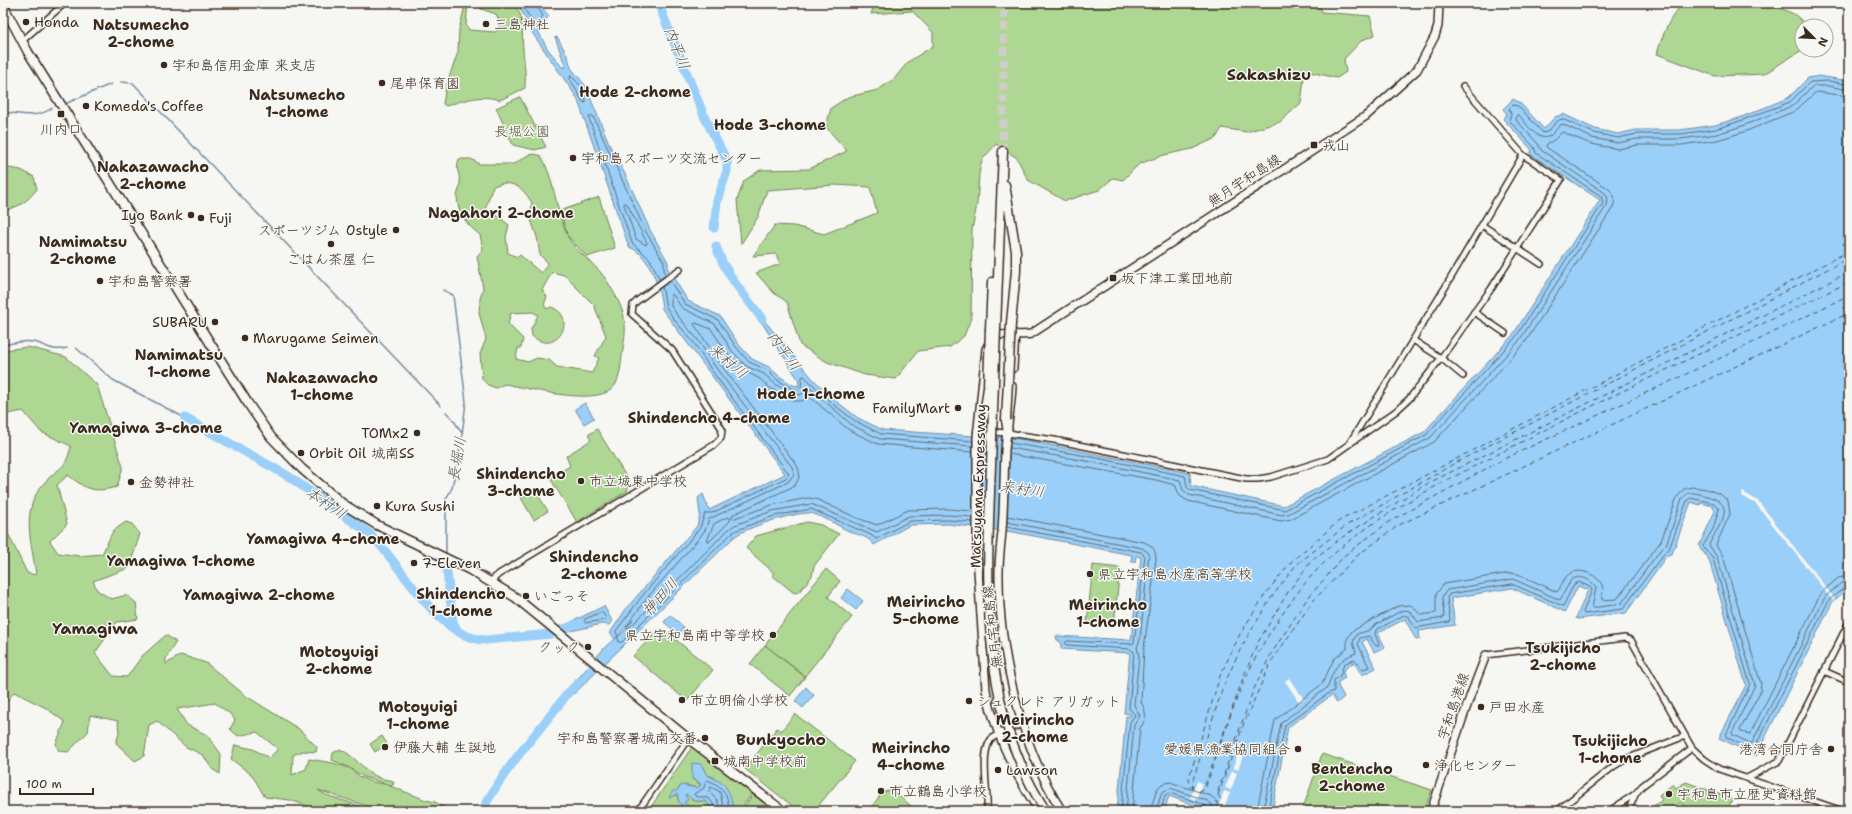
<svg xmlns="http://www.w3.org/2000/svg" width="1852" height="814" font-family="'Shantell Sans','Klee One',sans-serif">
  <rect width="100%" height="100%" fill="#f6f6f2"/>
  <filter id="ink" filterUnits="userSpaceOnUse"><feTurbulence type="fractalNoise" baseFrequency=".025" numOctaves="2"/><feDisplacementMap in="SourceGraphic" scale="8" xChannelSelector="R" yChannelSelector="G"/><feConvolveMatrix kernelMatrix="1 2 1 2 8 2 1 2 1" color-interpolation-filters="sRGB"/></filter>
  <g filter="url(#ink)">
    <g fill="#aed794" stroke="#748059" fill-rule="evenodd">
      <path d="M463,3H468L466,25L469,30L495,32L499,29L500,22L496,14L481,9L479,3H512C526,14 521,33 523,48C524,64 526,72 525,88L500,100C480,94 465,100 446,106L443,104L446,86L458,52L459,29L464,10Z"/>
      <path d="M875,3H1319L1322,12L1370,16L1375,35L1362,40L1344,59L1346,72L1337,78L1305,71L1301,103L1280,122L1246,132L1222,128L1216,138L1192,149L1164,155L1139,164L1123,180L1113,178L1099,190L1065,201L1028,180L1017,158L996,144L982,160L979,174L977,204L972,230L971,318L964,336L950,347L918,351L896,379L865,375L827,362L800,345L787,302L774,293L756,273L780,264L776,254L753,256L775,225L794,226L824,234L877,213L870,187L835,185L767,190L758,217L741,244L737,200L744,181L760,170L809,169L847,151L826,127L831,108L848,97L878,90L894,79L908,62L933,46V32L912,11L871,14Z"/>
      <path d="M1684,3H1767L1794,14L1808,26H1802V50L1764,74L1741,75L1715,76L1657,54C1662,36 1670,15 1684,3Z"/>
      <path d="M520,97L546,147L535,150L513,145L496,108Z"/>
      <path d="M535,154L541,156C555,180 555,209 567,234L560,211L599,197L615,248L587,257L567,235C575,252 594,262 605,278C613,290 625,310 625,325C626,332 624,341 623,349C621,360 621,381 612,389C592,406 528,388 505,384L496,388L488,385L482,379L480,354L486,339L479,313L480,299L483,288L477,256L483,249L480,235C467,225 457,213 457,196C458,192 460,188 460,184C460,174 455,169 459,159H471L479,164H514L528,155ZM503,183C519,184 524,190 532,203L530,217L537,237L540,255L548,263L541,273L520,255L517,257L508,253L506,237L509,225L495,214L484,213L493,186ZM552,272L564,275L594,305L606,336L595,356L599,358L592,373L557,367L549,360L537,358L528,362L516,359L518,348H521L523,339L508,324L511,313L533,312L538,315L531,329L532,336C557,358 579,316 551,307L547,309L544,305L547,297L542,290Z"/>
      <path d="M3,167L21,170L34,177L37,189C27,202 19,207 3,211Z"/>
      <path d="M28,347L66,357L97,385L123,467L117,487C93,493 87,490 68,475L57,485L67,524L50,541L58,553L79,556L102,554L113,531L126,522L132,524L140,534L129,568L93,581L97,590L111,599L127,595L136,603L138,619L117,622L95,653L113,676L127,677L142,656L166,635L176,642L166,658V664L181,655L206,663L246,696L299,729L317,747L316,752L303,751L293,755L292,775L306,769L309,759L333,763L350,768L360,777L372,782L385,784L426,800L435,802L447,809L446,811H382L318,790L326,795L375,811H323L290,800L265,797L252,775L231,759L235,745L253,749L269,758L278,749L257,732L238,736L230,729L235,720L229,713L215,703L177,709L187,725L207,735L221,754L220,774L212,769L203,755L186,747L157,721L149,725L144,756L135,761L116,743L119,733L118,721L90,715L88,732L68,752L59,751L56,744L65,722L46,708L14,692L3,706V523L27,573L36,575C32,542 19,510 45,482C60,465 65,472 71,446L41,432L23,411L3,415V350Z"/>
      <path d="M597,429L630,483L627,491L577,522L550,478L570,466L566,456L591,440L588,435Z"/>
      <path d="M535,490L548,511L534,520L521,498Z"/>
      <path d="M807,522L821,525L839,534L814,566L812,576L799,592L794,593L773,576V572L746,548L756,536Z"/>
      <path d="M1093,565L1120,568L1114,624L1087,623Z"/>
      <path d="M826,569L840,581L828,597L852,617L805,676L765,645Z"/>
      <path d="M657,631H665L713,670L687,701L633,656Z"/>
      <path d="M765,645L805,677L790,696L750,664Z"/>
      <path d="M795,714L855,761L814,811H799L745,769L777,728L781,731Z"/>
      <path d="M382,736L387,744L375,752L370,744Z"/>
      <path d="M692,747L752,793L739,811H729L714,777L707,775L702,766L692,779L701,785L697,788L686,785L679,787L678,791L674,792L673,796L677,795L679,802L687,811H648Z"/>
      <path d="M340,749C355,756 366,773 380,778C384,780 389,779 393,781L394,784L391,786L387,784L364,777L348,767L332,760L333,753Z"/>
      <path d="M1322,754L1432,790L1424,811H1302Z"/>
      <path d="M1686,782L1732,799L1727,811H1719L1710,808L1709,811H1683L1684,805L1680,803L1666,811H1647L1662,800L1659,795L1673,784L1676,788Z"/>
      <path d="M892,790L917,811H868L883,792Z"/>
      <path d="M685,794H688L694,801H706L717,811H698V809L689,808L684,802L686,796Z"/>
      <path d="M753,794L775,811H741Z"/>
    </g>
    <g fill="#99cff8" stroke="#738da1">
      <path d="M516,3H538L549,16L537,29L547,48L562,67L566,68L555,37L558,38L568,57L571,68L585,85L613,153L625,174L650,230L668,262V269L688,301L720,316L739,345L752,359L769,367L779,376L793,385L799,386L798,379L750,304L752,302L763,319L813,379L836,401L858,418L883,430L1020,439L1190,473L1191,486L1284,506L1424,432L1512,336L1600,200L1530,154L1532,150L1503,119L1507,114L1503,109L1513,99L1520,103L1544,129L1555,117L1563,114L1595,129L1618,134L1636,130H1680L1715,125L1739,118L1788,98L1808,78L1819,76L1849,81V594L1846,591L1833,601L1756,756L1719,738L1746,685L1709,560L1699,546L1715,511L1713,506L1701,503L1700,505L1691,502L1672,554L1668,555L1665,558L1626,613L1578,619L1576,618L1588,590L1578,586L1565,612L1512,588L1451,598L1455,625L1419,631L1420,639L1416,640L1405,619L1378,633L1385,647L1374,652L1367,639L1362,642L1376,668L1362,675L1352,660L1353,663L1346,668L1343,673L1345,678L1338,682V686L1344,697L1337,703L1332,695L1288,727L1272,811H1209L1169,796L1164,811H1117L1126,716H1130L1131,714L1124,713L1130,653L1061,649V642L1057,640L1056,636L1131,640L1141,557L1136,556L1135,562H1131L1132,555L1013,532L948,524L910,525L874,545C868,536 860,536 851,532C842,528 817,513 809,513C792,513 747,527 734,537L574,694L569,689L606,646L625,631L633,620L615,639L610,633L626,609L697,526L700,515L698,498L703,494L709,510L785,474L662,309C660,289 651,255 629,247L577,98L531,31L521,10Z"/>
      <path d="M585,403L594,418L584,424L575,409Z"/>
      <path d="M848,589L863,601L856,610L841,598Z"/>
      <path d="M604,606L612,621L609,625L602,624L571,631L567,624Z"/>
      <path d="M670,615L684,627L678,634L664,622Z"/>
      <path d="M806,687L814,695L803,708L795,701Z"/>
      <path d="M692,763L701,764L707,775C721,783 725,781 731,798C732,803 733,806 731,811H710L711,808L706,801H694L686,794L685,795L688,800L684,802L689,808L698,809V811H687L679,802L677,794H676L670,798L669,797L673,791H677L681,785L697,788L701,785L699,782L692,779Z"/>
    </g>
    <g fill="#f6f6f2">
      <path d="M1743,492L1758,501L1835,599L1833,601L1756,504L1741,496Z"/>
      <path d="M1289,678L1304,699L1299,702L1285,681Z"/>
      <path d="M1239,751L1244,753L1238,770L1233,768Z"/>
      <path d="M1232,771L1237,773L1231,790L1225,788Z"/>
      <path d="M1197,781L1202,783L1196,800L1190,798Z"/>
      <path d="M1224,791L1230,793L1223,809L1218,807Z"/>
    </g>
    <g fill="none" stroke-linecap="round" stroke-linejoin="round">
      <g stroke="#616c75" stroke-width="1">
        <path d="M521,3L534,25L543,16L535,3"/>
        <path d="M571,76L582,87L586,100V103L583,102L570,79Z"/>
        <path d="M625,203L627,204L647,243L646,245L636,239L624,205Z"/>
        <path d="M660,280L650,259L632,243L589,118L590,116H593L646,232L664,262V270L666,275"/>
        <path d="M670,281L685,304L718,320L736,347L749,362L767,370L776,379L791,388L798,390L801,388L802,377L804,376L833,404L855,421L881,434L972,441"/>
        <path d="M662,286L666,307L673,318L694,343L712,371L789,474L786,478L712,513H705L700,528L643,595L616,631L619,642H622L732,533L737,530L774,516L811,509L871,535L876,539L910,521L948,520L972,522"/>
        <path d="M1010,443L1087,456L1185,476L1187,487L1190,490L1285,510L1426,435L1515,338L1603,203L1601,196L1536,153L1534,147L1509,120L1511,114L1509,109L1513,105L1518,106L1543,133C1551,132 1554,121 1562,119L1594,133L1618,138L1637,134H1681L1716,129L1740,121L1790,102L1810,82L1829,81L1849,85"/>
        <path d="M972,446L880,439L852,425L810,388L800,395L789,393L774,383L764,374L746,366L732,351L715,324L682,308L673,295L671,294V306L677,315L698,340L716,368L792,467L794,474L788,482L709,519L705,530L700,537L647,598L626,627L629,628L729,529L735,525L772,511L811,504L877,532L909,516L948,515L972,517"/>
        <path d="M1010,448L1086,461L1180,480L1183,490L1189,495L1282,515L1288,514L1430,438L1519,341L1607,205L1608,199L1605,193L1541,150L1538,144L1516,120L1517,115H1519C1526,123 1539,145 1551,135C1555,132 1557,127 1562,124L1592,138L1618,143L1637,139H1681L1717,134L1742,126L1792,106L1813,86H1828L1849,90"/>
        <path d="M972,452L878,444L849,430L810,397L801,401H794L770,388L760,379L741,369L728,354L711,329L696,323L694,324L721,365L796,464C801,472 800,479 794,486L732,515V519L772,505L808,498L816,499L857,518L877,525L908,510L948,509L972,511"/>
        <path d="M1009,454L1156,480L1175,485L1180,496L1188,501L1281,521L1291,519L1434,442L1524,344L1612,209C1616,202 1615,195 1609,189L1546,147L1547,144L1554,140L1562,132L1591,144L1618,149L1638,145H1681L1717,140L1744,132L1795,111L1816,92L1849,96"/>
        <path d="M1007,516L1144,542C1152,545 1156,550 1156,559L1144,648L1141,702C1147,712 1147,719 1140,728L1132,811"/>
        <path d="M728,517L730,518V521L710,541H707L714,524Z"/>
        <path d="M1007,522L1142,548L1149,553L1140,640L1137,647L1139,656L1134,705L1140,716L1134,725L1126,811"/>
        <path d="M1007,527L1141,552L1145,556L1134,643L1130,644L1067,641L1065,643L1067,645L1130,649L1134,652L1129,708L1135,715L1130,722L1121,811"/>
        <path d="M602,612L606,618L605,620L584,623V620Z"/>
        <path d="M711,787L720,792L723,806L722,808H720L717,800L709,792Z"/>
        <path d="M714,811C715,799 706,796 696,797L694,794L704,788L706,780C721,784 730,794 728,811"/>
        <path d="M1150,811L1157,789L1162,784L1170,782L1211,796L1218,803L1219,811"/>
        <path d="M1156,811L1162,792L1170,788L1208,801L1212,805L1213,811"/>
        <path d="M1161,811L1165,795L1170,793L1205,805L1208,811"/>
        <path d="M1257,811L1275,720L1322,684L1334,659L1347,649V639L1352,631L1398,606L1411,605L1421,615L1436,613V594L1444,584L1510,573L1518,574L1557,592C1562,587 1562,580 1567,576C1576,566 1597,573 1602,585C1604,590 1601,595 1602,600L1617,599L1661,541L1677,497L1684,489L1692,487L1706,489L1720,494L1728,501L1730,514L1716,545L1723,556L1761,684L1760,692L1740,730L1741,732L1750,734L1821,593L1838,578L1849,576"/>
        <path d="M1263,811L1281,723L1328,687C1332,670 1340,658 1356,653L1353,642L1357,634L1370,630L1375,625L1401,611L1406,610L1411,612L1418,622L1443,618L1444,616L1442,597L1447,590L1513,579L1560,600L1571,580C1579,574 1592,579 1596,588L1592,608L1621,604L1658,553L1666,545L1682,499L1688,493C1695,492 1703,495 1710,497C1739,506 1716,528 1709,545L1717,557L1755,685L1732,733L1733,735L1750,743H1752L1825,597L1841,583L1849,582"/>
        <path d="M1268,811L1285,725L1329,693L1334,691V680L1340,676L1344,664L1354,659L1363,669L1369,667L1358,644L1360,638L1369,636L1375,645L1378,646L1379,644L1375,634L1376,630L1404,615L1409,617L1415,628L1449,622L1450,620L1447,598L1449,594L1512,584L1563,606L1574,584L1579,582L1590,587L1592,590L1583,612L1584,614L1623,609L1662,556L1669,549L1687,501L1690,498L1714,503L1719,509L1713,529L1703,546L1713,559L1750,684L1726,735V737L1752,750L1754,749L1829,600L1844,588H1849"/>
      </g>
      <g stroke="#738da1" stroke-width="1.5">
        <path d="M121,82L133,83L441,406"/>
        <path d="M67,103L111,84"/>
        <path d="M3,112C20,114 37,119 52,108"/>
        <path d="M443,290L453,295L466,402L461,443L452,488L446,499V555"/>
        <path d="M3,345C13,343 24,340 34,342C48,346 52,352 67,348"/>
        <path d="M76,348L113,380L185,418"/>
        <path d="M446,412L452,418L462,433"/>
      </g>
      <g stroke="#99cff8" stroke-width="9">
        <path d="M658,3L705,118L727,161V171L717,201L714,228"/>
        <path d="M716,246C725,275 745,295 762,319"/>
        <path d="M185,418L288,476L369,533C401,563 438,640 486,640L550,634L580,623"/>
        <path d="M446,564L453,622L457,630"/>
        <path d="M482,811C504,768 539,731 568,693L578,683"/>
      </g>
      <g stroke="#525354" stroke-width="1" stroke-dasharray="5 4" stroke-linecap="butt">
        <path d="M1193,789L1192,783L1223,687L1242,646L1271,598L1296,565L1347,525L1457,462L1849,258"/>
        <path d="M1193,790L1190,787L1189,778L1220,676L1240,634L1266,593L1292,561L1339,521L1849,251"/>
        <path d="M1199,792L1205,785L1243,678L1257,644L1288,592L1312,560L1344,536L1423,486L1849,272"/>
        <path d="M1199,792L1205,789C1221,746 1233,701 1254,661C1265,638 1281,616 1296,595C1344,528 1438,485 1510,448C1621,390 1736,337 1849,282"/>
        <path d="M1218,795L1244,723L1271,662L1313,601L1358,555L1399,525L1849,313"/>
        <path d="M1221,799L1217,794L1253,691L1271,654L1307,599L1345,555L1390,521L1504,459L1744,347L1849,295"/>
      </g>
      <path stroke="#d1cdc8" stroke-width="8" stroke-dasharray="8 4" stroke-linecap="butt" d="M1003,151L1004,3"/>
      <g stroke="#3b2a1e" stroke-width="8">
        <g id="minor">
          <path d="M22,41L65,3"/>
          <path d="M1482,225L1541,264"/>
          <path d="M1474,312L1505,333"/>
          <path d="M1413,340L1441,358L1463,376"/>
          <path d="M978,431L1008,433L1054,440L1246,479H1258L1271,477L1328,459L1396,411L1409,399L1441,358L1491,289L1561,180L1523,155L1463,86"/>
          <path d="M1349,444L1446,286L1523,155"/>
          <path d="M491,581L499,574L714,445L721,438L722,429L672,350L632,314L633,305L637,301L680,269"/>
          <path d="M1486,655L1625,638L1631,640C1651,676 1672,712 1692,748"/>
          <path d="M1824,671L1849,682"/>
          <path d="M1747,778L1779,761L1849,622"/>
          <path d="M638,811L688,739"/>
          <path d="M987,811C989,793 978,747 994,737C1002,731 1013,728 1022,724"/>
          <path d="M1557,811L1614,766L1626,759L1685,736"/>
          <path d="M1609,811L1635,794"/>
          <path d="M1628,811L1636,793L1642,786L1692,748L1704,759L1719,769L1843,811"/>
        </g>
      </g>
      <g stroke="#3b2a1e" stroke-width="10">
        <g id="major">
          <path d="M1013,368L1015,334"/>
          <path d="M1012,386C1011,408 1007,428 1005,450C1004,477 1004,504 1002,531C1001,544 999,557 999,571C998,647 1020,746 1062,811"/>
          <path d="M1039,811C1015,775 995,733 986,690L977,556V437L986,349C995,326 1013,338 1031,334L1366,116L1417,70L1435,36L1438,26L1439,3"/>
          <path d="M1431,811L1471,694L1486,655"/>
        </g>
      </g>
      <g stroke="#3b2a1e" stroke-width="11">
        <g id="highway">
          <path d="M3,5L28,52L247,402L271,437L302,469L343,504L377,525L470,570L515,597L685,736L783,811"/>
          <path d="M1005,185L1016,251V271L1011,323"/>
          <path d="M996,328L1003,151"/>
          <path d="M990,329L992,282"/>
          <path d="M1006,420L1008,433"/>
          <path d="M978,431L984,416"/>
        </g>
      </g>
      <use href="#minor" stroke="#f6f6f2" stroke-width="5"/>
      <use href="#major" stroke="#f6f6f2" stroke-width="7"/>
      <use href="#highway" stroke="#f6f6f2" stroke-width="8"/>
      <g stroke="#3b2a1e" stroke-width="11" stroke-linecap="butt">
        <g id="highway-bridge">
          <path d="M996,328C994,383 992,437 990,492C986,602 983,715 1046,811"/>
          <path d="M984,416L988,387L990,329"/>
          <path d="M1006,420L1011,323"/>
        </g>
      </g>
      <use href="#highway-bridge" stroke="#f6f6f2" stroke-width="8"/>
    </g>
  </g>
  <g fill="#3b2a1e" stroke="#f6f6f2" stroke-width="1.5">
    <circle cx="26" cy="22" r="4"/>
    <circle cx="486" cy="24" r="4"/>
    <circle cx="164" cy="65" r="4"/>
    <circle cx="382" cy="83" r="4"/>
    <circle cx="86" cy="106" r="4"/>
    <rect x="57" y="110" width="8" height="8" rx="2"/>
    <rect x="1310" y="141" width="8" height="8" rx="2"/>
    <circle cx="573" cy="158" r="4"/>
    <circle cx="191" cy="215" r="4"/>
    <circle cx="201" cy="218" r="4"/>
    <circle cx="396" cy="230" r="4"/>
    <circle cx="331" cy="244" r="4"/>
    <rect x="1109" y="274" width="8" height="8" rx="2"/>
    <circle cx="100" cy="281" r="4"/>
    <circle cx="215" cy="322" r="4"/>
    <circle cx="245" cy="338" r="4"/>
    <circle cx="958" cy="408" r="4"/>
    <circle cx="417" cy="433" r="4"/>
    <circle cx="301" cy="453" r="4"/>
    <circle cx="581" cy="481" r="4"/>
    <circle cx="131" cy="482" r="4"/>
    <circle cx="377" cy="506" r="4"/>
    <circle cx="414" cy="563" r="4"/>
    <circle cx="1090" cy="574" r="4"/>
    <circle cx="526" cy="596" r="4"/>
    <circle cx="773" cy="635" r="4"/>
    <circle cx="588" cy="647" r="4"/>
    <circle cx="682" cy="700" r="4"/>
    <circle cx="969" cy="701" r="4"/>
    <circle cx="1481" cy="707" r="4"/>
    <circle cx="705" cy="738" r="4"/>
    <circle cx="385" cy="747" r="4"/>
    <circle cx="1298" cy="749" r="4"/>
    <circle cx="1831" cy="749" r="4"/>
    <rect x="711" y="757" width="8" height="8" rx="2"/>
    <circle cx="1426" cy="765" r="4"/>
    <circle cx="998" cy="770" r="4"/>
    <circle cx="881" cy="791" r="4"/>
    <circle cx="1669" cy="794" r="4"/>
  </g>
  <g text-anchor="middle" dominant-baseline="central" stroke-width="3" stroke-linejoin="round" paint-order="stroke">
    <g font-size="14" fill="#3b2a1e" stroke="#f6f6f2" text-anchor="start">
      <text x="34" y="22">Honda</text>
      <text x="494" y="24">三島神社</text>
      <text x="172" y="65">宇和島信用金庫 来支店</text>
      <text x="390" y="83">尾串保育園</text>
      <text x="94" y="106">Komeda's Coffee</text>
      <text x="61" y="129" text-anchor="middle">川内口</text>
      <text x="1322" y="145">戎山</text>
      <text x="581" y="158">宇和島スポーツ交流センター</text>
      <text x="183" y="215" text-anchor="end">Iyo Bank</text>
      <text x="209" y="218">Fuji</text>
      <text x="388" y="230" text-anchor="end">スポーツジム 0style</text>
      <text x="331" y="259" text-anchor="middle">ごはん茶屋 仁</text>
      <text x="1121" y="278">坂下津工業団地前</text>
      <text x="108" y="281">宇和島警察署</text>
      <text x="207" y="322" text-anchor="end">SUBARU</text>
      <text x="253" y="338">Marugame Seimen</text>
      <text x="950" y="408" text-anchor="end">FamilyMart</text>
      <text x="409" y="433" text-anchor="end">TOMx2</text>
      <text x="309" y="453">Orbit Oil 城南SS</text>
      <text x="589" y="481">市立城東中学校</text>
      <text x="139" y="482">金勢神社</text>
      <text x="385" y="506">Kura Sushi</text>
      <text x="422" y="563">7-Eleven</text>
      <text x="1098" y="574">県立宇和島水産高等学校</text>
      <text x="534" y="596">いごっそ</text>
      <text x="765" y="635" text-anchor="end">県立宇和島南中等学校</text>
      <text x="580" y="647" text-anchor="end">クック</text>
      <text x="690" y="700">市立明倫小学校</text>
      <text x="977" y="701">シュクレド アリガット</text>
      <text x="1489" y="707">戸田水産</text>
      <text x="697" y="738" text-anchor="end">宇和島警察署城南交番</text>
      <text x="393" y="747">伊藤大輔 生誕地</text>
      <text x="1290" y="749" text-anchor="end">愛媛県漁業協同組合</text>
      <text x="1823" y="749" text-anchor="end">港湾合同庁舎</text>
      <text x="723" y="761">城南中学校前</text>
      <text x="1434" y="765">浄化センター</text>
      <text x="1006" y="770">Lawson</text>
      <text x="889" y="791">市立鶴島小学校</text>
      <text x="1677" y="794">宇和島市立歴史資料館</text>
    </g>
    <g font-size="14" fill="#58553c" stroke="#f6f6f2">
      <text x="522" y="131">長堀公園</text>
    </g>
    <g font-size="14" fill="#3b2a1e" stroke="#f6f6f2">
      <text transform="translate(1244 180) rotate(-33)">無月宇和島線</text>
      <text transform="translate(978 486) rotate(-88)">Matsuyama Expressway</text>
      <text transform="translate(992 627) rotate(-97)">無月宇和島線</text>
      <text transform="translate(1453 706) rotate(-71)">宇和島港線</text>
    </g>
    <g font-size="15" font-weight="bold" fill="#3b2a1e" stroke="#f6f6f2">
      <text x="141" y="25">Natsumecho<tspan x="141" dy="17">2-chome</tspan></text>
      <text x="635" y="92">Hode 2-chome</text>
      <text x="297" y="95">Natsumecho<tspan x="297" dy="17">1-chome</tspan></text>
      <text x="770" y="125">Hode 3-chome</text>
      <text x="153" y="167">Nakazawacho<tspan x="153" dy="17">2-chome</tspan></text>
      <text x="501" y="213">Nagahori 2-chome</text>
      <text x="83" y="242">Namimatsu<tspan x="83" dy="17">2-chome</tspan></text>
      <text x="179" y="355">Namimatsu<tspan x="179" dy="17">1-chome</tspan></text>
      <text x="322" y="378">Nakazawacho<tspan x="322" dy="17">1-chome</tspan></text>
      <text x="811" y="394">Hode 1-chome</text>
      <text x="709" y="418">Shindencho 4-chome</text>
      <text x="146" y="428">Yamagiwa 3-chome</text>
      <text x="521" y="474">Shindencho<tspan x="521" dy="17">3-chome</tspan></text>
      <text x="323" y="539">Yamagiwa 4-chome</text>
      <text x="594" y="557">Shindencho<tspan x="594" dy="17">2-chome</tspan></text>
      <text x="181" y="561">Yamagiwa 1-chome</text>
      <text x="461" y="594">Shindencho<tspan x="461" dy="17">1-chome</tspan></text>
      <text x="259" y="595">Yamagiwa 2-chome</text>
      <text x="926" y="602">Meirincho<tspan x="926" dy="17">5-chome</tspan></text>
      <text x="1108" y="605">Meirincho<tspan x="1108" dy="17">1-chome</tspan></text>
      <text x="1563" y="648">Tsukijicho<tspan x="1563" dy="17">2-chome</tspan></text>
      <text x="339" y="652">Motoyuigi<tspan x="339" dy="17">2-chome</tspan></text>
      <text x="418" y="707">Motoyuigi<tspan x="418" dy="17">1-chome</tspan></text>
      <text x="1035" y="720">Meirincho<tspan x="1035" dy="17">2-chome</tspan></text>
      <text x="1610" y="741">Tsukijicho<tspan x="1610" dy="17">1-chome</tspan></text>
      <text x="911" y="748">Meirincho<tspan x="911" dy="17">4-chome</tspan></text>
      <text x="1352" y="769">Bentencho<tspan x="1352" dy="17">2-chome</tspan></text>
    </g>
    <g font-size="15" font-style="italic" fill="#525354" stroke="#f6f6f2">
      <text transform="translate(677 48) rotate(68)">内平川</text>
      <text transform="translate(784 351) rotate(54)">内平川</text>
      <text transform="translate(728 361) rotate(41)">来村川</text>
      <text transform="translate(457 459) rotate(-80)">長堀川</text>
      <text transform="translate(1022 489) rotate(8)">来村川</text>
      <text transform="translate(326 503) rotate(34)">本村川</text>
      <text transform="translate(660 597) rotate(-48)">神田川</text>
    </g>
    <g font-size="16" font-weight="bold" fill="#3b2a1e" stroke="#f6f6f2">
      <text x="1269" y="74">Sakashizu</text>
      <text x="95" y="628">Yamagiwa</text>
      <text x="781" y="739">Bunkyocho</text>
    </g>
  </g>
  <rect width="1852" height="814" fill="none" stroke="#f6f6f2" stroke-width="16"/>
  <rect x="8" y="8" width="1836" height="798" fill="none" stroke="#3b2a1e" stroke-width="1.5" filter="url(#ink)"/>
  <g transform="translate(1814 38) rotate(114)"><circle r="19" fill="#f6f6f2" stroke="#aba49d"/>
  <path d="M0-3L7 15L0 10L-7 15Z" fill="#3b2a1e"/>
  <text y="-6" font-size="11" font-weight="bold" text-anchor="middle" fill="#3b2a1e">N</text>
  </g>
  <path d="M20 788v6h73v-6" fill="none" stroke="#3b2a1e" stroke-width="2"/>
  <text x="26" y="788" font-size="12" fill="#3b2a1e" stroke="#f6f6f2" stroke-width="3" paint-order="stroke">100 m</text>
</svg>
